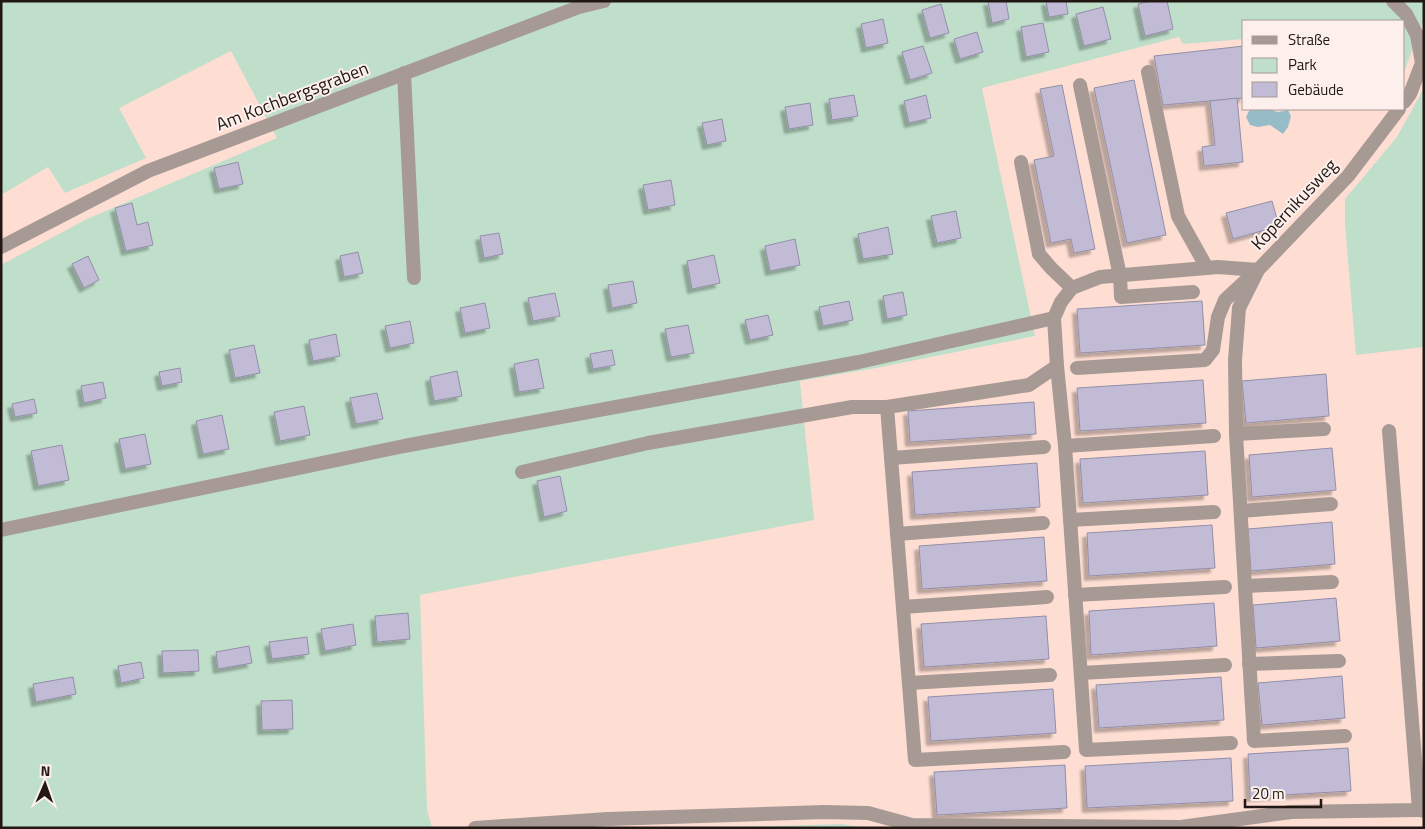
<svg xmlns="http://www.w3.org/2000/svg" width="1425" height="829" font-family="'Titillium Web',sans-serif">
  <defs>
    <filter id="shadow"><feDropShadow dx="-4.5" dy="4.5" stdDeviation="1" flood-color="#0004"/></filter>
  </defs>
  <rect width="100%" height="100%" fill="#feded3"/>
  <g fill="#bfdfca">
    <path d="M1,1H1424V19L1404,72V21H1244V39L1183,44L1179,37L982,88L1035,336L876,368L800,381L814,520L420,595L427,810L432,828H1V265L87,219L277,138L231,51L119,108L146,158L65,193L48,167L1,195Z"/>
    <path d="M1424,88V347L1356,355L1345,224V199L1397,137Z"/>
    <path d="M841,824L867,828H711Z"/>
  </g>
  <path fill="#96bcc8" d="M1250,109H1267L1278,112L1288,110L1291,116L1288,127L1283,134L1270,125L1258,127L1250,125L1246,117Z"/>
  <g fill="#c1bbd6" stroke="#938ea8" filter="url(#shadow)">
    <path d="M988,1H1006L1009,19L992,23Z"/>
    <path d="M1046,1H1066L1068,14L1049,17Z"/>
    <path d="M1150,1H1167L1173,29L1145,36L1138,4Z"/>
    <path d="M941,4L949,33L930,38L922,10Z"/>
    <path d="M1103,7L1111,39L1084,46L1076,14Z"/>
    <path d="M883,19L888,43L866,48L861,24Z"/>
    <path d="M1043,23L1049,52L1026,57L1021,27Z"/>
    <path d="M977,32L983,52L960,59L954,39Z"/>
    <path d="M923,46L932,73L910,80L902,52Z"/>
    <path d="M1244,46V98L1163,105L1154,56Z"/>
    <path d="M1134,80L1166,235L1127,243L1094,88Z"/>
    <path d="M1062,85L1095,249L1074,253L1071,239L1051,243L1034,160L1054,156L1040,89Z"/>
    <path d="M854,95L858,116L832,120L829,99Z"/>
    <path d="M926,95L931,118L909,123L904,101Z"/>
    <path d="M1237,98L1243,162L1204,166L1202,147L1215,145L1210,101Z"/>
    <path d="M810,103L813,125L789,129L785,107Z"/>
    <path d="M722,119L726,141L707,145L702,123Z"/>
    <path d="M238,162L243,184L219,189L214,168Z"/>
    <path d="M671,180L675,205L648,210L643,185Z"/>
    <path d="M1272,201L1279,226L1233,239L1226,213Z"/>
    <path d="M132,203L137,225L148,222L153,245L126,251L115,208Z"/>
    <path d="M956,211L961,238L937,243L931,216Z"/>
    <path d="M888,227L893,254L863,259L858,234Z"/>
    <path d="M499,233L503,254L484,258L480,236Z"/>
    <path d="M795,239L800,265L770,271L765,246Z"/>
    <path d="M358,252L363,273L344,277L340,256Z"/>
    <path d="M714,255L720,283L692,289L687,261Z"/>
    <path d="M88,256L99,280L84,288L72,264Z"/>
    <path d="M633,281L637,303L612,308L608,285Z"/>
    <path d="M903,292L907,315L887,319L883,296Z"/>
    <path d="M555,293L560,316L533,321L528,298Z"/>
    <path d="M849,301L853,320L823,326L819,307Z"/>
    <path d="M1202,301L1205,345L1080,353L1077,309Z"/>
    <path d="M485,303L490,328L465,333L460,308Z"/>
    <path d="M768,315L773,335L750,340L745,320Z"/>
    <path d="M410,321L414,343L390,348L385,326Z"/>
    <path d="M688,325L694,353L671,357L665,329Z"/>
    <path d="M336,334L340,356L313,361L309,340Z"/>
    <path d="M254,345L260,373L235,378L229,350Z"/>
    <path d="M612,350L615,365L593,369L590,354Z"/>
    <path d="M538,359L544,388L519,392L514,364Z"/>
    <path d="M180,368L182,382L162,386L159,372Z"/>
    <path d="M457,371L462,396L434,401L430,377Z"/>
    <path d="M1326,374L1329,416L1246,423L1242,381Z"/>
    <path d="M1203,380L1206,423L1080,431L1077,388Z"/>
    <path d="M103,382L106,398L84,403L81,386Z"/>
    <path d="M377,393L383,419L356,424L350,398Z"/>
    <path d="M34,399L37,413L15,417L12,404Z"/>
    <path d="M1034,402L1036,434L910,442L908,411Z"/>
    <path d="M304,406L310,435L280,441L274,412Z"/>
    <path d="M222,415L229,449L203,454L196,421Z"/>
    <path d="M145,434L151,464L125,469L119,439Z"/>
    <path d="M62,445L69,480L38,486L31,451Z"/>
    <path d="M1332,448L1336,490L1252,497L1249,455Z"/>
    <path d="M1205,451L1208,495L1083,503L1080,459Z"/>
    <path d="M1037,463L1040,507L915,515L912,472Z"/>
    <path d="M560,476L567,511L544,517L537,481Z"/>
    <path d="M1332,522L1335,564L1251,571L1248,529Z"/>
    <path d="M1212,525L1215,568L1089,576L1087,533Z"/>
    <path d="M1044,537L1047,581L922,589L919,546Z"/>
    <path d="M1336,598L1340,641L1256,648L1253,605Z"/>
    <path d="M1214,603L1217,646L1091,655L1089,611Z"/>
    <path d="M408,613L410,639L377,642L375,616Z"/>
    <path d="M1046,616L1049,659L924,667L921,624Z"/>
    <path d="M353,624L356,645L325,651L321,629Z"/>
    <path d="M307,637L309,654L272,659L269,642Z"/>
    <path d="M249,646L252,663L218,669L216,652Z"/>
    <path d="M198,650L199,671L163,673L162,651Z"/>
    <path d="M141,662L144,678L121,683L118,666Z"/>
    <path d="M1342,676L1345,718L1262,725L1258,683Z"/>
    <path d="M73,677L76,694L36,702L33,684Z"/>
    <path d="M1221,677L1224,720L1099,728L1096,685Z"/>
    <path d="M1053,689L1056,733L931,741L928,697Z"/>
    <path d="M292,700L293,729L262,730L261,701Z"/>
    <path d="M1348,748L1351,791L1250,797L1248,754Z"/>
    <path d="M1231,758L1233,801L1087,808L1085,766Z"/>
    <path d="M1065,765L1067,808L937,815L934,772Z"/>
  </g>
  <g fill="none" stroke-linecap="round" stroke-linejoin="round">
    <g stroke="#a79a94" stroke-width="14">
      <path d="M1393,1L1406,14L1417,35L1422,63L1410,94L1404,102"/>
      <path d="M1148,72L1178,216L1207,268"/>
      <path d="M404,73L414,278"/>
      <path d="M1080,85L1120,276L1121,297L1193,292"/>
      <path d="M1021,162L1039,254L1051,268L1072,288"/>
      <path d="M1,247L148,171L579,7L604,1"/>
      <path d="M1258,270L1239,308L1235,360L1236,434L1254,741L1345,736"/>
      <path d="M1054,318L1057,366L1065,446L1086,750L1231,743"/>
      <path d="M1057,366L1029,385L887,407L915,760L1064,752"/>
      <path d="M1077,368L1205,360L1213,350L1218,317L1225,300L1252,275"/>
      <path d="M1236,434L1324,429"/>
      <path d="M1065,446L1214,436"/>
      <path d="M891,458L1044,447"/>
      <path d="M522,472L648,443L852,407H887"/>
      <path d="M1241,511L1331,504"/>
      <path d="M1070,520L1214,512"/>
      <path d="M1,530L404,446L859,362L1054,318L1061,302L1072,288L1100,277L1218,267L1258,270L1348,176L1399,109"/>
      <path d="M897,534L1043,523"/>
      <path d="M1246,586L1332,582"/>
      <path d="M1075,595L1225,587"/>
      <path d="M903,607L1047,597"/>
      <path d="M1249,664L1339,661"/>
      <path d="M1081,673L1225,665"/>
      <path d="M909,683L1050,675"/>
      <path d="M475,828L608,819L824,812L868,813L912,825L1181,827L1291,812L1419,810L1389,431"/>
    </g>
    <path stroke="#a79a94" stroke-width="14" d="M1419,810L1424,811"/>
  </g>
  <g text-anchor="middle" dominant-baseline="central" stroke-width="4" stroke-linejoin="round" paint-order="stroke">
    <g font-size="18" fill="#211713" stroke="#fdf0ec">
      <text transform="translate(292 96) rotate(-21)">Am Kochbergsgraben</text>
      <text transform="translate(1294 204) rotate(-47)">Kopernikusweg</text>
    </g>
  </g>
  <rect width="1425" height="829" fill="none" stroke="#211713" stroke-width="5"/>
  <rect x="1242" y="20" width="162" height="90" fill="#fdf0ec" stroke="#a59995"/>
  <rect x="1252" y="36" width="25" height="8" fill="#a79a94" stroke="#a59995"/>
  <text x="1288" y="45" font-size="15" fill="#211713">Straße</text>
  <rect x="1252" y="58" width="25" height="15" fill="#bfdfca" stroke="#a59995"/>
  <text x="1288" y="70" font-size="15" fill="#211713">Park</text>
  <rect x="1252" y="82" width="25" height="15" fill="#c1bbd6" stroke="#a59995"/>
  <text x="1288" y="95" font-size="15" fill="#211713">Gebäude</text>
  <g transform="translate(45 784) rotate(2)" stroke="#fdf0ec" stroke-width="4" paint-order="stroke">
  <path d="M0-4L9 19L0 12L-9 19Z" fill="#211713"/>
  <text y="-8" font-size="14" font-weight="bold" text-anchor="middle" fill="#211713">N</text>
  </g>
  <path d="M1245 799v8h76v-8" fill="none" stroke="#211713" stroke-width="2.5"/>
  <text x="1252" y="799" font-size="15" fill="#211713" stroke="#fdf0ec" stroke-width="4" paint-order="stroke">20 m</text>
</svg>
